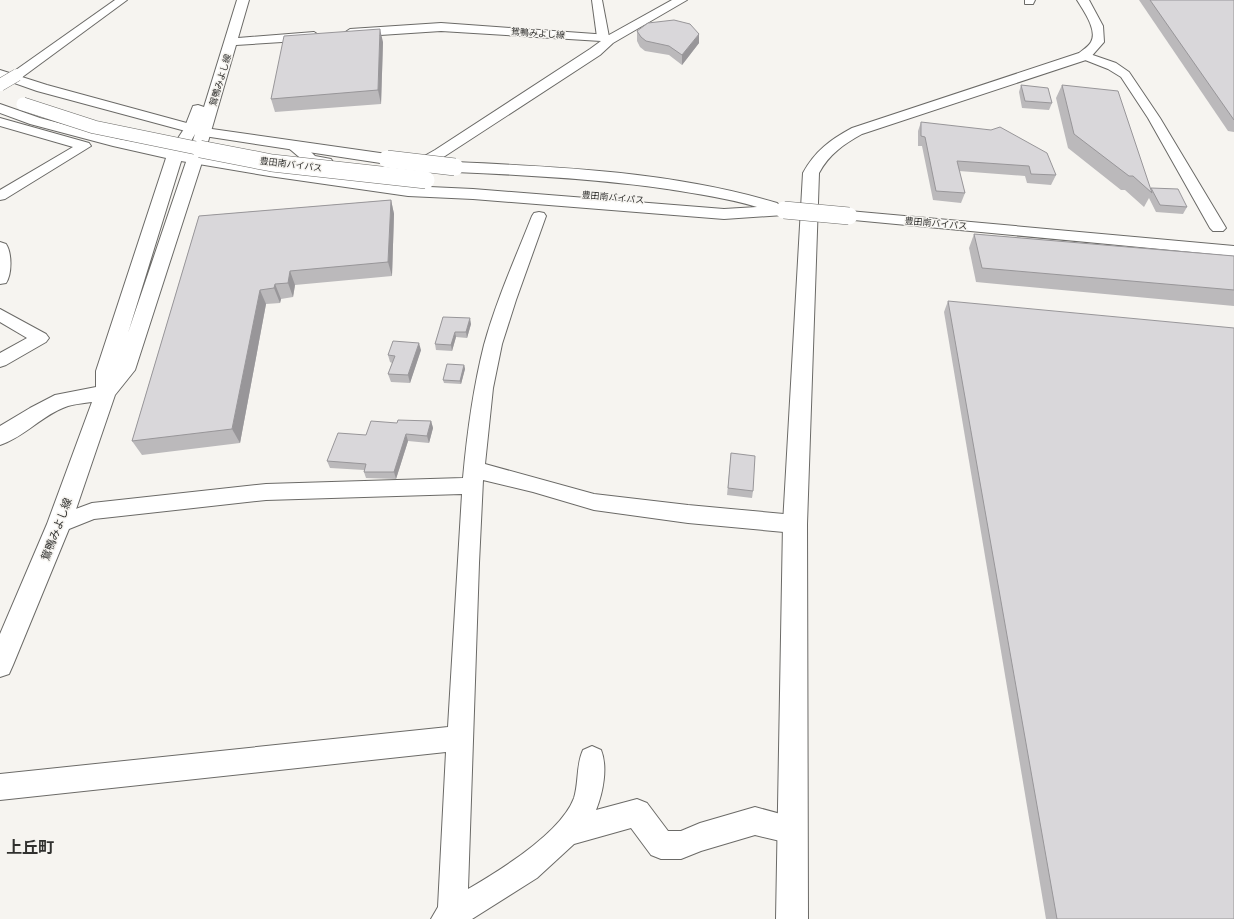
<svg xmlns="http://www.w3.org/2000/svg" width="1234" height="919" font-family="Manrope,'Noto Sans JP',sans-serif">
  <rect width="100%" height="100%" fill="#f6f4f0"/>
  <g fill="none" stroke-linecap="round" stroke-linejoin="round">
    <g stroke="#6b6a67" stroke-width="2">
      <g id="street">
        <path d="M115,0H127L21,78H13L11,75L13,72Z"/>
        <path d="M592,0H602L609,37L607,39L603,40L597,37Z"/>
        <path d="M1025,0H1035L1033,4H1025Z"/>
        <path d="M1084,52L1116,63L1129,72L1160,118L1226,228L1223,231H1213L1210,228L1148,118L1121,77L1108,69L1080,58L1078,56L1080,54Z"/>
        <path d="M0,118L89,143L91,146L5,199L0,200V190L73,147L0,126Z"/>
        <path d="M292,141L307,148L315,156L331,159L333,162L331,165L326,166L305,162L285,145L287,142Z"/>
        <path d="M539,212L544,213L546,216L516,300L502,344L493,388L485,464L594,494L688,505L795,515L803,518L806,524L803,530L795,533L688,523L594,510L533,492L483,480L479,563L468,889C499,871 561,833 574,798C579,782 576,765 583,750L592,746L601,750C608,767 603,793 596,810L637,799L647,803L668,831H681L700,823L755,807L803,820L807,830L803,840L793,844L755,835L701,851L681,859H661L651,855L631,828L574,844L537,878L472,919H431L438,907L446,752L0,800V774L448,727L462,494L266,500L94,519L59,533L51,530L48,524L51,518L92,503L266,484L463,478C467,434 473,389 484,345C496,301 515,259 532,216L534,213Z"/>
        <path d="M0,242L6,244C12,253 12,274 6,283L0,284Z"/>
        <path d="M0,309L46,334L49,338L46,342L6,365L0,367V353L27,338L0,322Z"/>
      </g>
    </g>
    <g stroke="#6b6a67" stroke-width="2">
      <g id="secondary">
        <path d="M237,0H249L238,38L314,32L320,36L314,40L236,45L203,159L135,370L115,395L71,524L13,665L9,674L0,677V634L47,524L92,402C84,403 75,404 68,406C43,414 25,437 0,445V426L30,408L55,395L96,387V371L167,155L184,129L193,106L198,105L204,107ZM195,134L187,159L128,333L183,155Z"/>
        <path d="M672,0H687L613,43L600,55L445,156C432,164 419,175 403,171L400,168L403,165L412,163L435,150L590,49L601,41L441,31L350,37L344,33L350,29L441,23L609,35Z"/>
        <path d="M1077,0H1089L1103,26L1104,42L1089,59L862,134C844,144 829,154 819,173L807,524L808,919H776L783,524L803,173C815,151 830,140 852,128L1079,53C1083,50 1089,46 1091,42C1098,30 1083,10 1077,0Z"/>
      </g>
    </g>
    <g stroke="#6b6a67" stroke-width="2">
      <g id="highway">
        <path d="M0,70L47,85L205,128L387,154L392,156L395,159L392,162L387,164L204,136L37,91L0,78Z"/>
        <path d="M0,104L40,118L119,139L269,166L408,186L473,189L724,209L757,207C727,198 698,194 667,189C597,179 526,175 455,172L450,170L447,167L450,164L455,162C563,167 673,172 777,203L779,205L790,207L792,210L790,213L784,215L724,219L473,199L408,196L269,176L175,160L113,146L30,124L0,113Z"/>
        <path d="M849,211L1234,246V256L843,219L841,216L843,213Z"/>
      </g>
    </g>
    <use href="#street" fill="#fff" fill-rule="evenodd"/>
    <use href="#secondary" fill="#fff" fill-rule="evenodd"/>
    <use href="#highway" fill="#fff" fill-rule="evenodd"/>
    <g stroke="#6b6a67" stroke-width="13" stroke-linecap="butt">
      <path id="street-bridge" d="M0,85L17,75"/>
    </g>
    <g stroke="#6b6a67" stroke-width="14" stroke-linecap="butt">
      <path id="highway-bridge-far1" d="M23,104L94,127L206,150"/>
    </g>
    <g stroke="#6b6a67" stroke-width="18" stroke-linecap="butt">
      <g id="highway-bridge">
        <path d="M200,149L272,163L426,180"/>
        <path d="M387,159L455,167"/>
        <path d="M784,210L849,216"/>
      </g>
    </g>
    <use href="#street-bridge" stroke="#fff" stroke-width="12"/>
    <use href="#highway-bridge-far1" stroke="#fff" stroke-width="13"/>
    <use href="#highway-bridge" stroke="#fff" stroke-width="17"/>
  </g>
  <g fill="#bbb9bb">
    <path d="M1139,0H1234V132L1228,131Z"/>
    <path d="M637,31L699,43L682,65L669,55L645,51L640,47L637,41Z"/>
    <path d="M383,42L381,104L275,112L271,99Z"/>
    <path d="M1021,85L1052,103L1049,110L1022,108L1019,92Z"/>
    <path d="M1062,85L1150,189L1151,188L1187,207L1183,214L1156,212L1149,198L1144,207L1125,190H1121L1068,148L1056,98Z"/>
    <path d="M921,122L1056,175L1051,185L1027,183L1025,176L959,171L965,193L961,203L933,200L922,146H918V131Z"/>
    <path d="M391,200L394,214L392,276L295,285L293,297L281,299L280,303L266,304L240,443L142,455L132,441L199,216Z"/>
    <path d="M974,234L1234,256V306L976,282L969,248Z"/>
    <path d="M948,301L1234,919H1046L944,312Z"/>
    <path d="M443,317L471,324L467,338L456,337L452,351L436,350L435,344Z"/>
    <path d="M421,350L410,383L391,382L388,374L392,363L390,362L388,355Z"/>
    <path d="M464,365L465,369L461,384L444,383L443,380Z"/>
    <path d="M431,421L433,428L429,443L408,441L396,479L366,478L364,472V470L330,468L327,461L366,435L397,423Z"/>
    <path d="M731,453L753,491L752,498L727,495Z"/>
  </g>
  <g fill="#989699">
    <path d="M380,29L383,42L381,104L378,90Z"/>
    <path d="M699,34V43L682,65V55Z"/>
    <path d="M391,200L394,214L392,276L388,262Z"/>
    <path d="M290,271L295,285L293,297L288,283Z"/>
    <path d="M275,284L281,299L280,303L274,288Z"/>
    <path d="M260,290L266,304L240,443L232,429Z"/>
    <path d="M470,318L471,324L467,338L466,332Z"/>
    <path d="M455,332L456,337L452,351L451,345Z"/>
    <path d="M419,343L421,350L410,383L408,375Z"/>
    <path d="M464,365L465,369L461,384L460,381Z"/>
    <path d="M431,421L433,428L429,443L427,436Z"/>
    <path d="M406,434L408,441L396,479L394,472Z"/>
  </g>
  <g fill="#d9d7da" stroke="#989699">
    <path d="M1150,0H1234V120Z"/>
    <path d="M674,20L690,24L699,34L682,55L669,46L646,41L641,37L637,31L648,23Z"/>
    <path d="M380,29L378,90L271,99L284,36Z"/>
    <path d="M1021,85L1048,88L1052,103L1025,101Z"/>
    <path d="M1062,85L1118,91L1152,193L1133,176H1129L1074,134Z"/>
    <path d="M921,122L991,130L1000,127L1047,153L1056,175L1031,174L1029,166L957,161L965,193L936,191L925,137L921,136Z"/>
    <path d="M1151,188L1178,189L1187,207L1160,205Z"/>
    <path d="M391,200L388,262L290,271L288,283L275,284L274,288L260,290L232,429L132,441L199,216Z"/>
    <path d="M974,234L1234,256V290L982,268Z"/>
    <path d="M948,301L1234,328V919H1057Z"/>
    <path d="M443,317L470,318L466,332H455L451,345L435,344Z"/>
    <path d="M393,341L419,343L408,375L388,374L395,356L388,355Z"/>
    <path d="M447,364L464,365L460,381L443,380Z"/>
    <path d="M398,420L431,421L427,436L406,434L394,472H364L366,464L327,461L338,433L366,435L371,421L397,423Z"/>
    <path d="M731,453L755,456L753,491L728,488Z"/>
  </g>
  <g text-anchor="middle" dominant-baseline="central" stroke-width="3" stroke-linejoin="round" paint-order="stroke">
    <g font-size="9" fill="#30302e" stroke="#f6f4f0">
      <text transform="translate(538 33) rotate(4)">鴛鴨みよし線</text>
      <text transform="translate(220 80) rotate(-73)">鴛鴨みよし線</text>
      <text transform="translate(291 164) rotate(7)">豊田南バイパス</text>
      <text transform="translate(613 197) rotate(5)">豊田南バイパス</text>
      <text transform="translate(936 223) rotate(5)">豊田南バイパス</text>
    </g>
    <g font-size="11" fill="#30302e" stroke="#f6f4f0">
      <text transform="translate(56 529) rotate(-69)">鴛鴨みよし線</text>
    </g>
    <g font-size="16" font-weight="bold" fill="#30302e" stroke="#f6f4f0">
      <text x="30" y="847">上丘町</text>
    </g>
  </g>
</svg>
